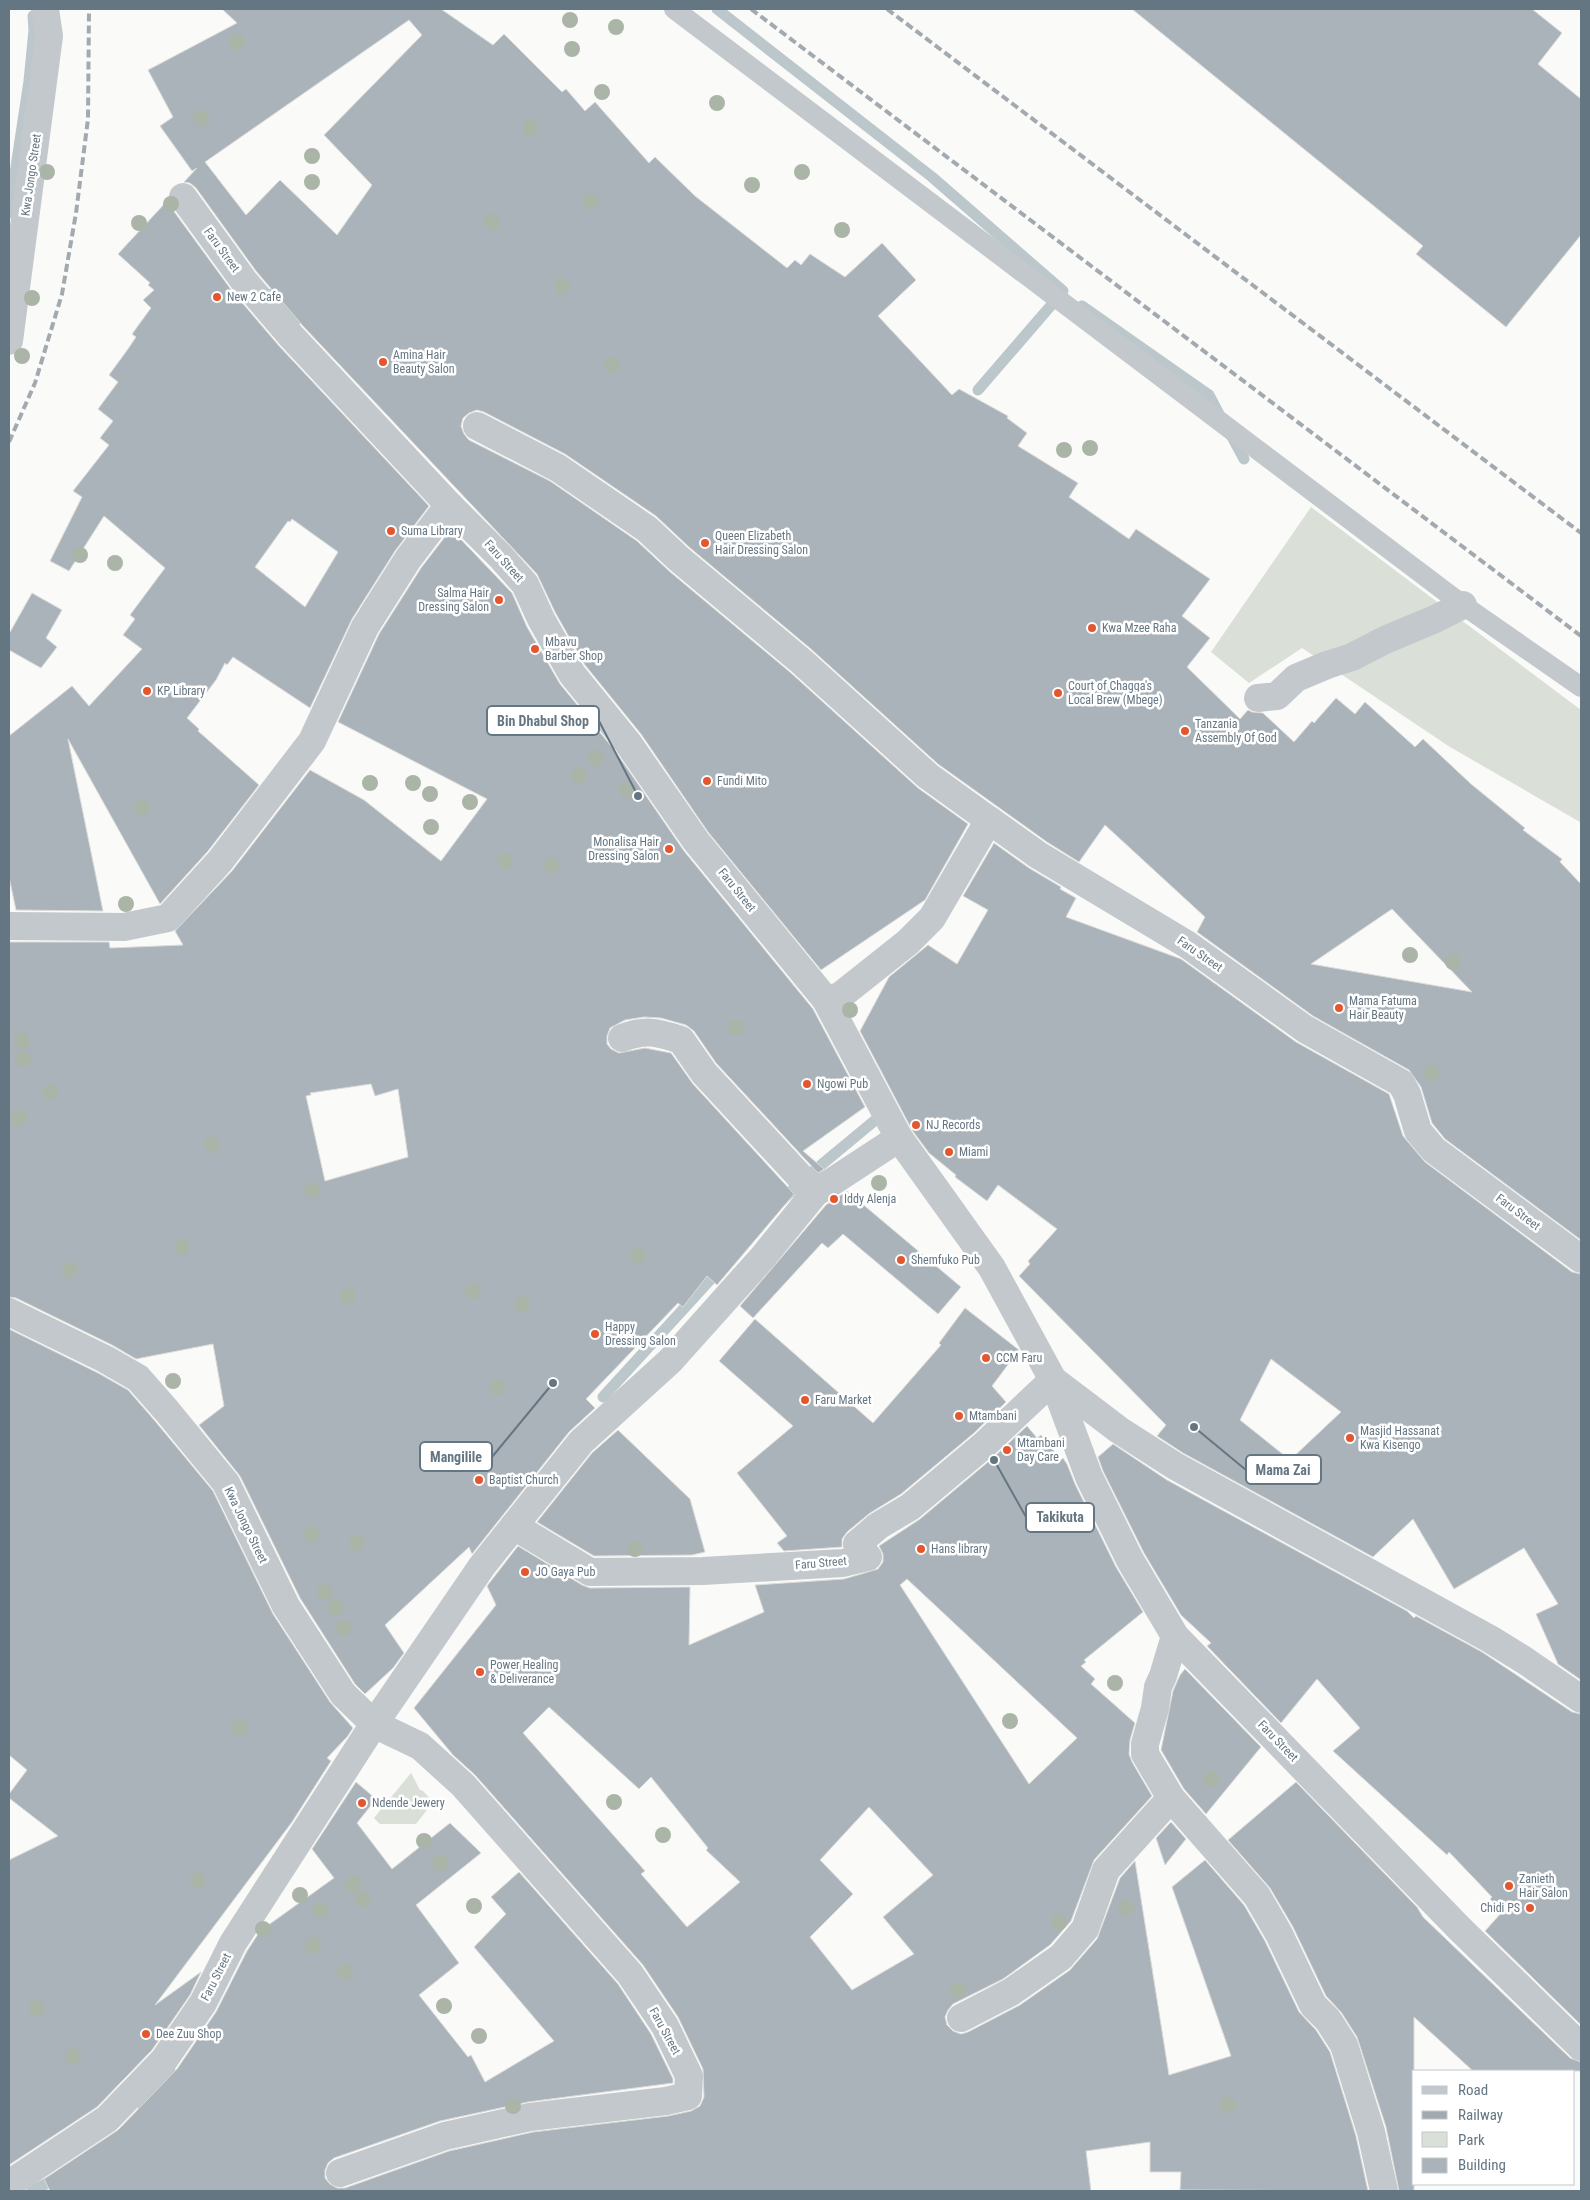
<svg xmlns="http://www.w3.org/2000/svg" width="1590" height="2200" font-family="'Roboto Condensed',sans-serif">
  <rect width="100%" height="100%" fill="#fafaf8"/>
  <g fill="#dadfd7">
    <path d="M1311,507L1581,710L1580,822L1450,747L1302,648L1249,683L1211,652Z"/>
    <path d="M411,1773L420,1790L423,1791L433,1802L416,1824H380L374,1818Z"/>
  </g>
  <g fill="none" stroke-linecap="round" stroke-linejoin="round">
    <g stroke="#bbc7cb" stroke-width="11">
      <path d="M717,9L932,177L1063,291"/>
      <path d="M9,213L29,81L34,30L33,16"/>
      <path d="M272,294L297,319"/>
      <path d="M1082,306L1209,395L1220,416"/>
      <path d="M978,390L1060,295"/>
      <path d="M1231,435L1244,459"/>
      <path d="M781,1201L803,1180L885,1112"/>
      <path d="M603,1397L720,1269"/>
      <path d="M143,2106L170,2071"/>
      <path d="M32,2191L59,2177"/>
    </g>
  </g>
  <g fill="#aab3b9" stroke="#dcdcda" fill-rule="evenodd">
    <path d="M222,9H441L493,45L504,34L562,92L566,89L585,111L595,102L649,163L655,157L695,196L787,268L795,260L801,265L810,254L845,277L882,243L916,280L878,316L952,395L959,389L1008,416L1007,418L1027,433L1018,446L1078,483L1069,497L1129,539L1136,529L1210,579L1182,616L1210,638L1187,667L1240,719L1248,710L1252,712L1263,713L1294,742L1312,721L1314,723L1336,698L1355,714L1365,702L1415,747L1423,739L1471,784L1525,828L1523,830L1562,859L1560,862L1581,884V1240L1445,1139L1432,1123L1421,1087L1409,1070L1313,1016L1197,932L1205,917L1105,825L1079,862L1047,842L938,764L811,649L689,547L656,516L565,454L484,412L477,410L469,413L463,418L461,426L464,434L469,440L550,481L637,541L669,571L791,673L918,788L968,824L925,900L821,970L708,832L641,734L585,665L555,612L537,574L303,326L256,271L196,188L190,183L184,182L197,168L192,171L160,126L173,117L148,70L237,23ZM409,20L422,35L324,135L372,185L337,235L280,180L246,215L205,162ZM1392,909L1472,992L1311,964Z"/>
    <path d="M1132,9H1532L1562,33L1538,64L1581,99V235L1506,327L1416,254L1423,246Z"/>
    <path d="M168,200L170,206L232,291L280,347L429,506L395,551L352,619L310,708L233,657L227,665L225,663L216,680L187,718L199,729L198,731L259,785L208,851L160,904L68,739L103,911L16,910L9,877V736L72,686L89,706L142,649L123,635L135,619L130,615L165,568L104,516L69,571L50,561L82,497L73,491L109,445L100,438L113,421L98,409L118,382L109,375L128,349L136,337L132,334L151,308L143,300L154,290L148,285L150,283L118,254ZM292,519L338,552L305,607L255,567L288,521L290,522Z"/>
    <path d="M451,529L512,593L527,627L560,684L616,752L684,851L813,1009L865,1107L803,1151L824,1169L818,1173L716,1063L694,1031L686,1025L661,1018L644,1017L625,1020L610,1028L607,1036V1044L611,1049L619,1053L645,1048L671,1053L693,1084L794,1194L717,1285L707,1276L683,1307L678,1303L586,1399L595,1408L569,1432L472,1554L469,1547L385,1625L404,1653L393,1668L365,1694L355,1684L300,1598L240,1476L199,1425L224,1406L213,1344L136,1359L112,1345L16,1298L9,1297V942H109L110,948L183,945L175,931L232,871L310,770L364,800L441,861L487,799L338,722L379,634L421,568ZM371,1084L375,1096L398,1089L408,1157L325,1181L306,1096L311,1095L310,1093Z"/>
    <path d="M32,593L62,610L46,638L57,647L41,668L9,650V634Z"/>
    <path d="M994,843L1029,868L1061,887L1060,889L1076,898L1066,917L1181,959L1296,1042L1389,1094L1403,1136L1425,1162L1572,1272L1581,1274V1680L1558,1664L1536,1614L1558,1604L1524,1548L1454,1589L1413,1519L1373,1557L1183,1453L1157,1436L1166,1425L1019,1276L1030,1264L1028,1261L1057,1229L998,1185L987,1201L955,1177L956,1175L929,1153L912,1130L860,1031L889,977L928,945L957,964L988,910L963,896ZM1271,1359L1341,1412L1290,1460L1240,1420Z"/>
    <path d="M847,1191L961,1287L938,1314L843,1234L828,1248L822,1243L753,1318L740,1306L826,1205Z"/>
    <path d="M965,1308L1019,1350L992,1386L1006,1402L974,1433L901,1494L870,1513L847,1532L842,1539V1547L784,1551L777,1543L787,1536L737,1473L793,1426L719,1361L755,1319L873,1423L941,1345L939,1343Z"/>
    <path d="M9,1329L98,1373L128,1390L155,1421L213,1491L273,1614L330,1702L353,1728L347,1737L327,1758L331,1761L292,1822L155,2005L201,1972L190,1995L152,2050L97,2107L9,2165V1860L58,1836L9,1798V1794L27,1770L9,1755Z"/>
    <path d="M1027,1426L1037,1438L1041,1435L1061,1460L1063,1458L1067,1464L1075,1484L1116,1567L1143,1612L1084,1660L1086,1662L1081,1666L1095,1679L1091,1684L1135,1723L1130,1740L1129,1754L1132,1762L1152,1796L1094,1860L1071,1921L1050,1945L1003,1979L953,2004L948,2010L945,2017L947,2025L953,2031L961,2034L968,2032L1020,2005L1070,1970L1097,1939L1120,1878L1135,1861L1169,2075L1231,2056L1172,1887L1205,1860L1244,1905L1265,1941L1299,2012L1316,2030L1330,2052L1356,2136L1368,2191L1180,2190L1181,2172H1150V2142L1086,2151L1091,2191H50L44,2179L118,2130L177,2069L216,2012L247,1951L260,1931L334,1878L312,1849L356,1782L376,1799L357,1823L392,1869L450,1823L481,1853L416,1905L459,1963L419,1995L468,2057L471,2055L485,2082L554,2041L474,1947L506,1914L491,1897L519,1872L618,1984L651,2034L673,2079V2083L528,2102L440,2121L334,2158L328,2163L325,2170V2178L330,2184L337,2188H345L449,2151L533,2132L668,2116L691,2111L700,2106L704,2097L703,2069L678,2017L643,1965L475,1775L453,1755L414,1708L496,1605L487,1586L518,1546L582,1585L590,1588L690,1587L689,1645L764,1612L755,1585L844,1579L878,1569L883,1562V1554L879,1546L920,1519L994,1457ZM907,1579L1077,1738L1029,1784L900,1585ZM549,1707L639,1789L651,1777L708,1848L706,1850L740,1882L687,1927L641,1874L645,1871L523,1733ZM869,1807L933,1875L883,1917L914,1954L852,1990L810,1937L853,1894L820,1860Z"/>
    <path d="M618,1430L690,1499L705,1552L692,1555L594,1556L537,1522L592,1453Z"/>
    <path d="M1113,1444L1167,1480L1407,1611L1414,1618L1416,1616L1482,1652L1572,1712L1581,1714V2025L1485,1931L1502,1912L1490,1899L1492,1897L1449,1852L1447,1855L1333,1751L1360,1728L1317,1679L1281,1723L1207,1646L1211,1643L1181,1615L1144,1553L1103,1471L1098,1457Z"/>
    <path d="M1185,1669L1261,1747L1206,1814L1184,1789L1161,1750L1173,1691L1180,1675Z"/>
    <path d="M1296,1782L1417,1907L1423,1917L1570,2058L1581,2062V2071H1473L1414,2017V2191H1399L1386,2127L1357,2037L1341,2012L1326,1996L1293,1927L1270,1888L1228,1840Z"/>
    <path d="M1171,1822L1186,1839L1165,1865L1156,1838Z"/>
  </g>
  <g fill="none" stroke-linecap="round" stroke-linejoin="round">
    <path stroke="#c3c8cc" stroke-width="20" d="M674,9L1463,605L1581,687"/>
    <g stroke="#c3c8cc" stroke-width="28">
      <path d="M183,197L244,281L291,336L449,505L500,556L525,584L541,619L572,674L628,743L696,841L826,1000L899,1138L992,1268L1053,1380L1089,1477L1130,1560L1175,1636L1459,1928L1581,2047"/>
      <path d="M9,341L49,36L45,9"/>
      <path d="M477,426L558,468L647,529L679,559L801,661L928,776L989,820"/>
      <path d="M1258,698L1277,696L1296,678L1327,665L1352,657L1385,640L1435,619L1463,605"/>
      <path d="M9,926L124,927L168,918L220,861L312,741L365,627L408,559L449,505"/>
      <path d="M826,1000L840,996L908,942L932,918L989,820L1038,855L1188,945L1305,1029L1401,1083L1407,1094L1418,1131L1434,1150L1581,1259"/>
      <path d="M622,1038C645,1029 657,1032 681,1040L704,1073L815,1193"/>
      <path d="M9,1312L105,1359L138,1378L167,1411L226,1483L286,1606L343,1694L374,1724L420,1746L463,1785L630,1974L665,2026L689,2076L688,2096L666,2101L530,2117L445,2136L340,2173"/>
      <path d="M514,1526L590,1572L703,1571L843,1563L868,1557L857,1544L878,1526L910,1507L984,1445L1053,1380L1119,1430L1175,1466L1490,1639L1524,1660L1581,1699"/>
      <path d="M1175,1636L1163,1676L1158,1687L1155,1708L1145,1744V1754L1171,1798L1257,1896L1279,1934L1313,2005L1328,2020L1344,2045L1371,2132L1384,2191"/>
      <path d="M961,2018L1011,1992L1061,1957L1085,1929L1106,1870L1171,1798"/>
      <path d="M9,2184L107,2119L164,2060L203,2003L233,1943L374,1724L482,1566L581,1442L670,1361L763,1257L815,1193L899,1138"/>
    </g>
    <g stroke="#a2aab0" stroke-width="4" stroke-dasharray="8 4" stroke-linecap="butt">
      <path d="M751,9L1581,636"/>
      <path d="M887,9L1581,533"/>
      <path d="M9,442L35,383L62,294L76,213L88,119L89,9"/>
    </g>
  </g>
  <g fill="#aab4a7">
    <circle cx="570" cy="20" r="8"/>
    <circle cx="616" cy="27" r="8"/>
    <circle cx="237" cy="42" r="8"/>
    <circle cx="572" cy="49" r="8"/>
    <circle cx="602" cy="92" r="8"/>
    <circle cx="717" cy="103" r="8"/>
    <circle cx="201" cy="118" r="8"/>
    <circle cx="530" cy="128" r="8"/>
    <circle cx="312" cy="156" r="8"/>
    <circle cx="47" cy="172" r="8"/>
    <circle cx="802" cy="172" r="8"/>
    <circle cx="312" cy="182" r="8"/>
    <circle cx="752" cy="185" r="8"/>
    <circle cx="591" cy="202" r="8"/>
    <circle cx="171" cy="204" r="8"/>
    <circle cx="492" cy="222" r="8"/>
    <circle cx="139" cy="223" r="8"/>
    <circle cx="842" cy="230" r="8"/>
    <circle cx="562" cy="286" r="8"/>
    <circle cx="32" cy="298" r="8"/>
    <circle cx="22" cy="356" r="8"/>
    <circle cx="612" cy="365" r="8"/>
    <circle cx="1090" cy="448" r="8"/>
    <circle cx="1064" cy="450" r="8"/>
    <circle cx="80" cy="555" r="8"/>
    <circle cx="115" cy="563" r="8"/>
    <circle cx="596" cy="758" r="8"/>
    <circle cx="579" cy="776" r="8"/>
    <circle cx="370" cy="783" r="8"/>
    <circle cx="413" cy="783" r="8"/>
    <circle cx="627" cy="790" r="8"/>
    <circle cx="430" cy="794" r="8"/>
    <circle cx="470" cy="802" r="8"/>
    <circle cx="142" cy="808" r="8"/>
    <circle cx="431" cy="827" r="8"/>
    <circle cx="505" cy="861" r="8"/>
    <circle cx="551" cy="866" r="8"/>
    <circle cx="126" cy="904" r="8"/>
    <circle cx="1410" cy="955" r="8"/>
    <circle cx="1453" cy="962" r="8"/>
    <circle cx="850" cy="1010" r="8"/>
    <circle cx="736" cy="1028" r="8"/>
    <circle cx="22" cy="1041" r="8"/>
    <circle cx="23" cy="1059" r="8"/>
    <circle cx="1432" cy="1073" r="8"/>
    <circle cx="50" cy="1092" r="8"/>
    <circle cx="19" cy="1118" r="8"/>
    <circle cx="212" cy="1145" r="8"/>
    <circle cx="879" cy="1183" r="8"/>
    <circle cx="312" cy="1190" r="8"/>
    <circle cx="182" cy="1247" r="8"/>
    <circle cx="638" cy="1256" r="8"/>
    <circle cx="70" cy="1270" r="8"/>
    <circle cx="473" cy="1291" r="8"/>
    <circle cx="348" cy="1296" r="8"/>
    <circle cx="522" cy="1304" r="8"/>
    <circle cx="173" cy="1381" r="8"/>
    <circle cx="497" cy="1387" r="8"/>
    <circle cx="312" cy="1534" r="8"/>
    <circle cx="357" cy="1543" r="8"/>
    <circle cx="635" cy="1549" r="8"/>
    <circle cx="325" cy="1592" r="8"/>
    <circle cx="335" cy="1608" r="8"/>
    <circle cx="344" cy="1628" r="8"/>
    <circle cx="1115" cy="1683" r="8"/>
    <circle cx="1010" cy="1721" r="8"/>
    <circle cx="240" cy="1728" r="8"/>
    <circle cx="1211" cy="1779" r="8"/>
    <circle cx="614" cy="1802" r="8"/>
    <circle cx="663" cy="1835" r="8"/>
    <circle cx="424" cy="1841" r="8"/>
    <circle cx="440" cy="1863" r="8"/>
    <circle cx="198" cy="1880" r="8"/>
    <circle cx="353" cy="1884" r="8"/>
    <circle cx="300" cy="1895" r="8"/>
    <circle cx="362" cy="1899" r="8"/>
    <circle cx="474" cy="1906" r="8"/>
    <circle cx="1126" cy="1908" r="8"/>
    <circle cx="320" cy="1910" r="8"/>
    <circle cx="1059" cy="1922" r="8"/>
    <circle cx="263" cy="1929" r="8"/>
    <circle cx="313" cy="1946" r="8"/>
    <circle cx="345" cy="1972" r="8"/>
    <circle cx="958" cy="1990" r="8"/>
    <circle cx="444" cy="2006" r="8"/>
    <circle cx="37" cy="2008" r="8"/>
    <circle cx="479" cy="2036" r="8"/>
    <circle cx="73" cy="2056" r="8"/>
    <circle cx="1228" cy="2105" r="8"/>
    <circle cx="513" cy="2106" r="8"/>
  </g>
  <g fill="#e4572e" stroke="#fff" stroke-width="2">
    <circle cx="217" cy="297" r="5"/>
    <circle cx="383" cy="362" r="5"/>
    <circle cx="391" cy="531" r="5"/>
    <circle cx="705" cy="543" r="5"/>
    <circle cx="499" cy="600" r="5"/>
    <circle cx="1092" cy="628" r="5"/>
    <circle cx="535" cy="649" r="5"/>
    <circle cx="147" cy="691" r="5"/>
    <circle cx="1058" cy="693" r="5"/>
    <circle cx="1185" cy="731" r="5"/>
    <circle cx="707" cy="781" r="5"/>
    <circle cx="669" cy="849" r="5"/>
    <circle cx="1339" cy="1008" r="5"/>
    <circle cx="807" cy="1084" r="5"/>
    <circle cx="916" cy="1125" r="5"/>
    <circle cx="949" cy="1152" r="5"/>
    <circle cx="834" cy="1199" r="5"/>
    <circle cx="901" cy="1260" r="5"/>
    <circle cx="595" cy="1334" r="5"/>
    <circle cx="986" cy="1358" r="5"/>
    <circle cx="805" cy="1400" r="5"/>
    <circle cx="959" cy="1416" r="5"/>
    <circle cx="1350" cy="1438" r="5"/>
    <circle cx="1007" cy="1450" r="5"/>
    <circle cx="479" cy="1480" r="5"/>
    <circle cx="921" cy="1549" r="5"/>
    <circle cx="525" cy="1572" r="5"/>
    <circle cx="480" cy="1672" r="5"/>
    <circle cx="362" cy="1803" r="5"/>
    <circle cx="1509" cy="1886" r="5"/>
    <circle cx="1530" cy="1908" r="5"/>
    <circle cx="146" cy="2034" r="5"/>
  </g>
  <g text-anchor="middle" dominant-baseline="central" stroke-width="5" stroke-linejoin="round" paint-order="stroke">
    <g font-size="12" fill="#657683" stroke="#fff">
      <text transform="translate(31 175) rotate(-82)">Kwa Jongo Street</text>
      <text transform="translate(222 250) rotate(54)">Faru Street</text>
      <text transform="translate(504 561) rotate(48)">Faru Street</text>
      <text transform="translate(737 890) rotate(51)">Faru Street</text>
      <text transform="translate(1200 954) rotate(35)">Faru Street</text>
      <text transform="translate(1518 1212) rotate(37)">Faru Street</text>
      <text transform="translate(246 1525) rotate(64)">Kwa Jongo Street</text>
      <text transform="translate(821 1563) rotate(-5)">Faru Street</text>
      <text transform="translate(1278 1741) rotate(46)">Faru Street</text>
      <text transform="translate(216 1977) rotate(-63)">Faru Street</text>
      <text transform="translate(665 2031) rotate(61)">Faru Street</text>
    </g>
    <g font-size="12" fill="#657683" stroke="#fff" text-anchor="start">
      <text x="227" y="297">New 2 Cafe</text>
      <text x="393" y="355">Amina Hair<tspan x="393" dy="14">Beauty Salon</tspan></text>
      <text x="401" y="531">Suma Library</text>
      <text x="715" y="536">Queen Elizabeth<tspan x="715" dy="14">Hair Dressing Salon</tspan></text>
      <text x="489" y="593" text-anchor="end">Salma Hair<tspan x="489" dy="14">Dressing Salon</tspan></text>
      <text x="1102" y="628">Kwa Mzee Raha</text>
      <text x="545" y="642">Mbavu<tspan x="545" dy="14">Barber Shop</tspan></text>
      <text x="1068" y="686">Court of Chagga's<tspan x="1068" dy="14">Local Brew (Mbege)</tspan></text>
      <text x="157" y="691">KP Library</text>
      <text x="1195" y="724">Tanzania<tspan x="1195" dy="14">Assembly Of God</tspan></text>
      <text x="717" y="781">Fundi Mito</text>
      <text x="659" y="842" text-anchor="end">Monalisa Hair<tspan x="659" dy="14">Dressing Salon</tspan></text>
      <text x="1349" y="1001">Mama Fatuma<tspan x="1349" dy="14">Hair Beauty</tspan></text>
      <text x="817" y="1084">Ngowi Pub</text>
      <text x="926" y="1125">NJ Records</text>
      <text x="959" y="1152">Miami</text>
      <text x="844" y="1199">Iddy Alenja</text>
      <text x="911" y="1260">Shemfuko Pub</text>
      <text x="605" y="1327">Happy<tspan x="605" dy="14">Dressing Salon</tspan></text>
      <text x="996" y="1358">CCM Faru</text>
      <text x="815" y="1400">Faru Market</text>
      <text x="969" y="1416">Mtambani</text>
      <text x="1360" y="1431">Masjid Hassanat<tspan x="1360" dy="14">Kwa Kisengo</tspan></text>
      <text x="1017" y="1443">Mtambani<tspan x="1017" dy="14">Day Care</tspan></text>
      <text x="489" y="1480">Baptist Church</text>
      <text x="931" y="1549">Hans library</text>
      <text x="535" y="1572">JO Gaya Pub</text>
      <text x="490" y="1665">Power Healing<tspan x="490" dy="14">&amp; Deliverance</tspan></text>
      <text x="372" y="1803">Ndende Jewery</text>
      <text x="1519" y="1879">Zanieth<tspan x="1519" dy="14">Hair Salon</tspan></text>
      <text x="1520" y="1908" text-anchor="end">Chidi PS</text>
      <text x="156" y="2034">Dee Zuu Shop</text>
    </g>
  </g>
  <path fill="none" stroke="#657683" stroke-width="2" d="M638 796L599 721M553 1383L492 1457M1194 1427L1246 1470M994 1460L1026 1517"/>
  <g fill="#657683" stroke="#fff" stroke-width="2">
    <circle cx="638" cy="796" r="5"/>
    <circle cx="553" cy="1383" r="5"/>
    <circle cx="1194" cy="1427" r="5"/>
    <circle cx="994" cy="1460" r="5"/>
  </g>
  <g fill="#fff" stroke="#657683" stroke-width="2">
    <rect x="487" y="706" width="112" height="29" rx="5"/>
    <rect x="420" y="1442" width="72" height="29" rx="5"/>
    <rect x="1246" y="1455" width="75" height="29" rx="5"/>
    <rect x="1026" y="1503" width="68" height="29" rx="5"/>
  </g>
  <g font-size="14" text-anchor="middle" font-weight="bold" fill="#657683">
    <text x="543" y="726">Bin Dhabul Shop</text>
    <text x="456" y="1462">Mangilile</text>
    <text x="1283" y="1475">Mama Zai</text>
    <text x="1060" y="1522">Takikuta</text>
  </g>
  <rect width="1590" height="2200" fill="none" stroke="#657683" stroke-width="20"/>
  <rect x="1412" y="2070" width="162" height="115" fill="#ffffff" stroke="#c1c8cd"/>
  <rect x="1422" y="2086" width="25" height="8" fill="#c3c8cc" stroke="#c1c8cd"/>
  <text x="1458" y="2095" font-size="15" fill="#657683">Road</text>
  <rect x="1422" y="2111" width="25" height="8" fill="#a2aab0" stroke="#c1c8cd"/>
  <text x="1458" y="2120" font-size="15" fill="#657683">Railway</text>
  <rect x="1422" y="2132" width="25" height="15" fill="#dadfd7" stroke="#c1c8cd"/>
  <text x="1458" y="2145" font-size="15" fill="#657683">Park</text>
  <rect x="1422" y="2158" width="25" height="15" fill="#aab3b9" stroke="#c1c8cd"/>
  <text x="1458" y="2170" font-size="15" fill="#657683">Building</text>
</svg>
